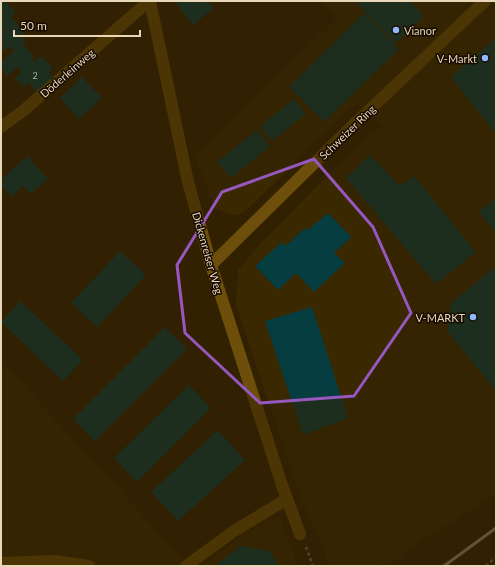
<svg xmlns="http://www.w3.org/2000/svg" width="497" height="567" font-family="Lato,sans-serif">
  <rect width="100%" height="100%" fill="#312101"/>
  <g fill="#3a2801">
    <path d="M322,1H496V494L409,549L399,558L380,566H330L298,491L236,304L238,270L261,243L370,132L381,128L388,133L356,103L250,207L237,216L215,209L195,156L337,18Z"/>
    <path d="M1,361L102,470L188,566H1Z"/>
    <path d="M279,515L298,566H200L246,532Z"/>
  </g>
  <g fill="#063d40">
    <path d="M1,1H5L16,13L11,17L25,34L22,37L25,41L23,43L34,57L31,59L34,62L42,56L53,69L49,72L54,78L37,92L29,82L23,87L15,78L22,72L18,67L7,76L1,68V62L14,51L10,46L2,52L1,51V33L3,31L1,28Z"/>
    <path d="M174,1H208L214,8L193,25Z"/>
    <path d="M355,1H410L424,16L395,43Z"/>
    <path d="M364,13L399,49L324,122L289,87Z"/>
    <path d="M496,38V134L451,77Z"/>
    <path d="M82,77L102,98L79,119L60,98Z"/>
    <path d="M294,99L306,114L272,141L260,126Z"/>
    <path d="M257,130L270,146L231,178L217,162Z"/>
    <path d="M370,155L400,186L414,176L476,252L436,284L346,178Z"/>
    <path d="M27,156L48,179L31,194L23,186L11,197L1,186V180Z"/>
    <path d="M496,198V233L479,212Z"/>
    <path d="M328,213L351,237L334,253L345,263L314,292L296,273L278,290L255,266L282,242L286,246L305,228L308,230Z"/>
    <path d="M120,251L146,275L97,327L71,303Z"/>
    <path d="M496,266V391L447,331L451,303Z"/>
    <path d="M20,301L83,360L63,381L1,322Z"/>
    <path d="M312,307L348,418L303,435L265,321Z"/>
    <path d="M165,327L187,349L95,441L73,419Z"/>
    <path d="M189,385L211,408L137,482L114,458Z"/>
    <path d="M218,430L245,460L178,521L151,492Z"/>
    <path d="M240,546L270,551L278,566H219L218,564Z"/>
  </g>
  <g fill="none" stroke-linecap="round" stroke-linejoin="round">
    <g stroke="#7d6c4d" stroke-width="2.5" stroke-dasharray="3 3" stroke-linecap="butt">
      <path d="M306,547L313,566"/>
      <path d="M486,566L496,557"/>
    </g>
    <g stroke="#6d4f0b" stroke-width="12">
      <path d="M150,1L188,182L211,265L282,485L300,534"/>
      <path d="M1,127L23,111L149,1"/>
      <path d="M211,265L348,130L485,1"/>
      <path d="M1,563L54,561L89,566"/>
      <path d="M186,566L234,531L287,499"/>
    </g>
    <path stroke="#9d8c6e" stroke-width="3" d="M444,566L496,528"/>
  </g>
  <path d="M0 0H497V567H0ZM314,159L373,227L411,313L354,396L260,403L185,333L177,265L222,192Z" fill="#312101" fill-opacity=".55" fill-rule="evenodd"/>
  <path fill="none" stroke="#9657be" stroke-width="3" stroke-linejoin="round" d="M314,159L373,227L411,313L354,396L260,403L185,333L177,265L222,192Z"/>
  <g fill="#90b8fd" stroke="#170b00" stroke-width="1.5">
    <circle cx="396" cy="30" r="4"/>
    <circle cx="485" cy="58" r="4"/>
    <circle cx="473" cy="317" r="4"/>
  </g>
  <g text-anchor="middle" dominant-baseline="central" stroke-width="3" stroke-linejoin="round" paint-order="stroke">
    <g font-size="9" fill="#b0b09b">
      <text x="35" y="75">2</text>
    </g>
    <g font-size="11" fill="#e8d7b9" stroke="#170b00" text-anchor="end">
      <text x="404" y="30" text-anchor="start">Vianor</text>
      <text x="477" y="58">V-Markt</text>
      <text x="465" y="317">V-MARKT</text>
    </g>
    <g font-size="11" fill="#e8d7b9" stroke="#170b00">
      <text transform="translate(67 73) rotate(-41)">Döderleinweg</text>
      <text transform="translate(347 132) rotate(-44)">Schweizer Ring</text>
      <text transform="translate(208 253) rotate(74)">Dickenreiser Weg</text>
    </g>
  </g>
  <rect width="497" height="567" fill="none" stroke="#e8d7b9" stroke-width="4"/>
  <path d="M14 30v6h126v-6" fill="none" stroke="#e8d7b9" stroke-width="2"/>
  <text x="20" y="30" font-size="12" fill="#e8d7b9" stroke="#170b00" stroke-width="3" paint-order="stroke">50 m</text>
</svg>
